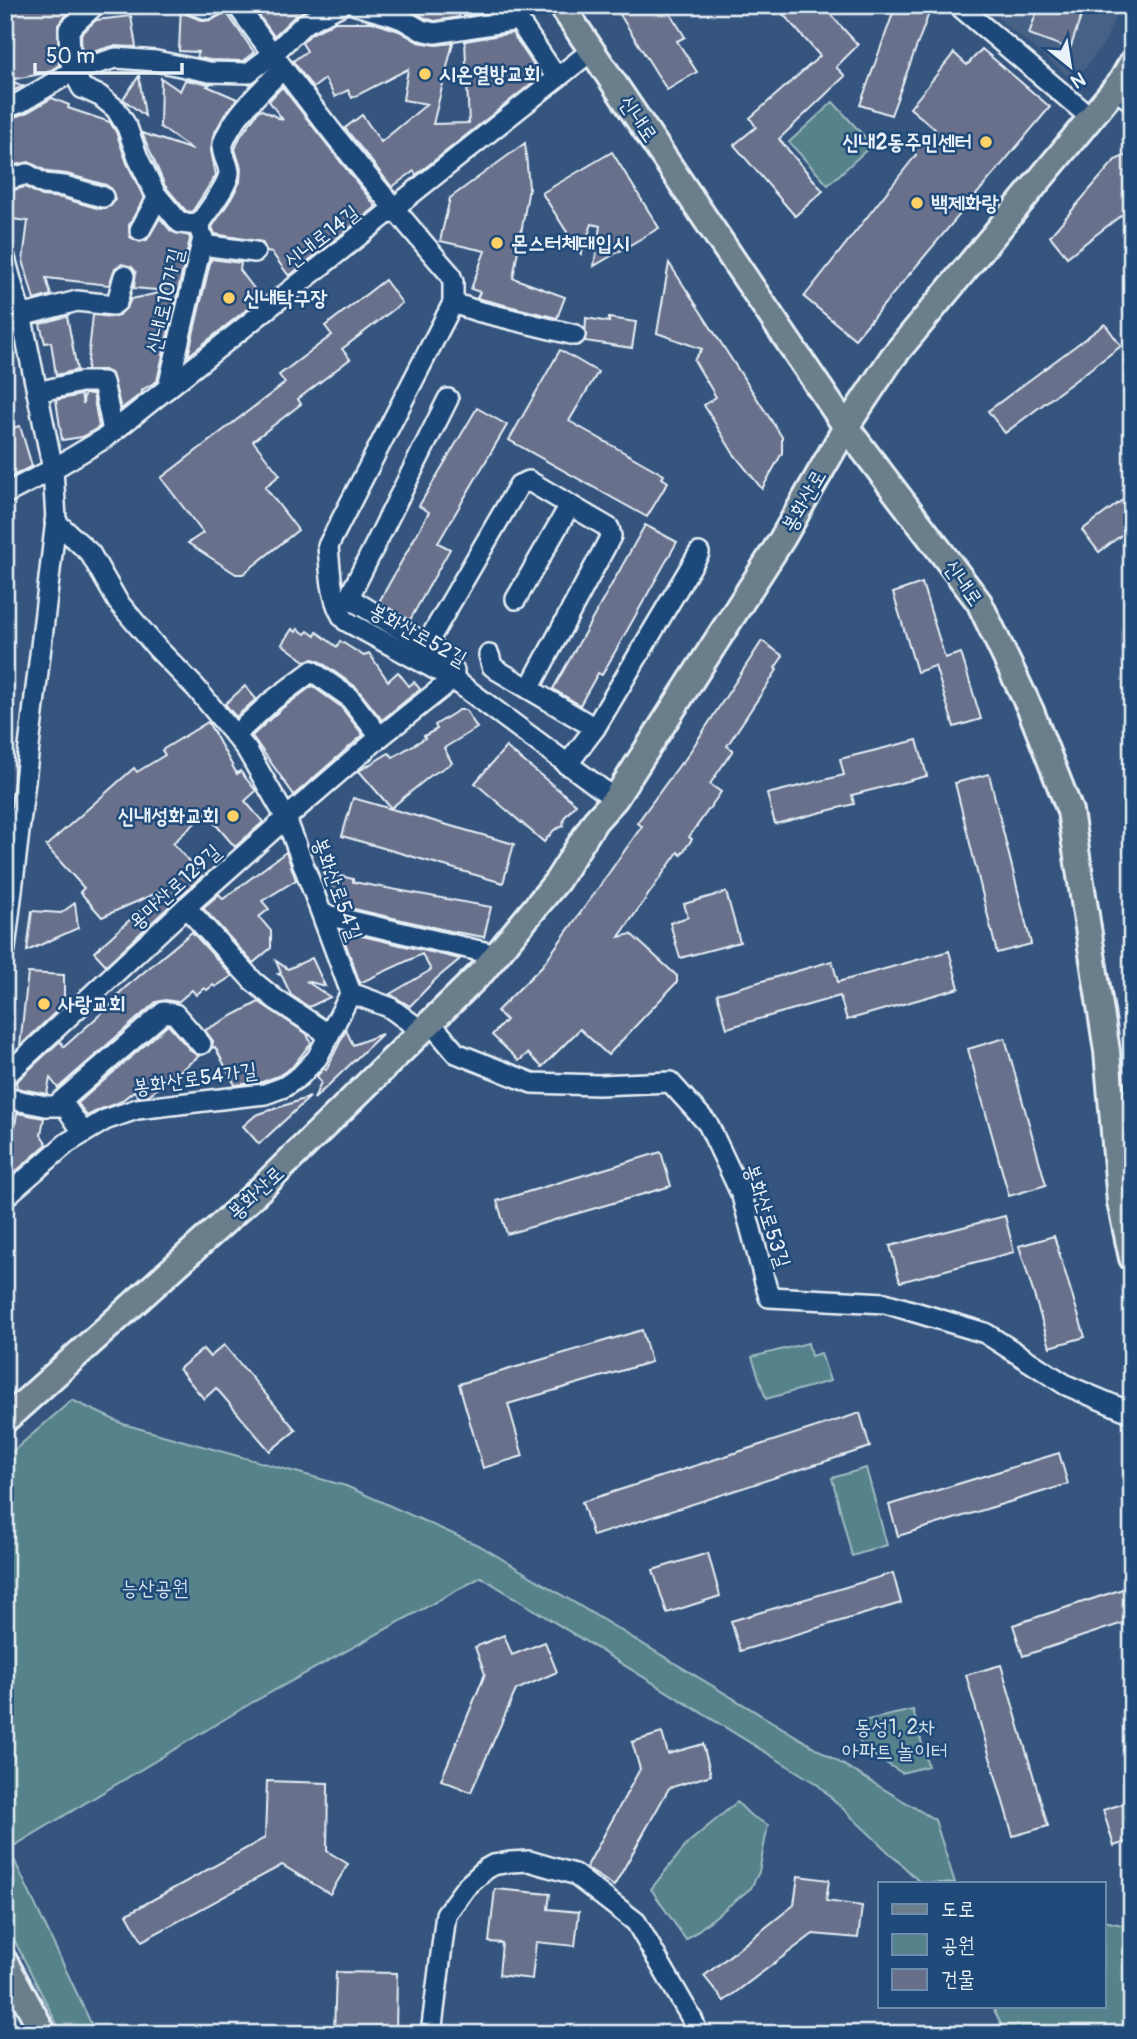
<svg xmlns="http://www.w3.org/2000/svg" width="1137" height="2039" font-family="Pangolin,'Poor Story',sans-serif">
  <rect width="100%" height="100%" fill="#35557f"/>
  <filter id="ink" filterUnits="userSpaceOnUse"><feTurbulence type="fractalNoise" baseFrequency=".0143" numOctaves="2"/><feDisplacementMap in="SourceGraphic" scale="14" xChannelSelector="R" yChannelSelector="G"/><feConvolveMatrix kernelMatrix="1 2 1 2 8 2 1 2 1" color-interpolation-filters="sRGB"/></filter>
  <g filter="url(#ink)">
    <path fill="#476085" d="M982,5H1120L1105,42L1075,82Z"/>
    <g fill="#56838b" stroke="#9fbac2" stroke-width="2">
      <path d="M833,102L872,145L828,185L789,142Z"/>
      <path d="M808,1343L811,1356L821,1353L830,1381L766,1399L752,1357Z"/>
      <path d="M72,1400L123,1424L346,1486L482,1547L935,1820L955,1883H921L817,1784L481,1577L253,1702L9,1849L96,2034H62L5,1922V1458Z"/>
      <path d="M866,1468L887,1545L852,1556L832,1478Z"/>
      <path d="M913,1710L928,1766L902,1773L865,1750L858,1739L867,1736L863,1721Z"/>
      <path d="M737,1802L750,1815L768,1825L759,1872L751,1888L686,1940L651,1889L688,1843Z"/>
      <path d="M1104,1921L1132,1927V2034H1006L992,2006H1104Z"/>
    </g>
    <g fill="#676f8b" stroke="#e8f1f8" stroke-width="2">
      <path d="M5,5H74L58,25L59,65L46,73L9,80L23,86L5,95Z"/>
      <path d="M181,5L186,14L203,21L212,20L226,12L254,52L243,61L210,60L196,57L198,52L179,51Z"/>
      <path d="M281,5H302L305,10L296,15L274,36L258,14L268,13Z"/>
      <path d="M400,5H462L459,17L435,21L425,18Z"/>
      <path d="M463,5H500L503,10L464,16Z"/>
      <path d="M614,5H665L685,37L677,41L697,72L667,90Z"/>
      <path d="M775,5H822L858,45L836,67L845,76L779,139L823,191L795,216L734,145L756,127L750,118L820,56Z"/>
      <path d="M896,5H932L891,115L860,105Z"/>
      <path d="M1039,5H1085L1070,49L1029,34Z"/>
      <path d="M131,16L136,47L113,46L82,55L81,34L96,20Z"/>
      <path d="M335,22H372L399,31L418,42L436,45L453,43L433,124L469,123L465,41L512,33L541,76L416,175L414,171L392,187L345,128L362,115L381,142L427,104L403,100L408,69L352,98L348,90L335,97L325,79L313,88L293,61L307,51L302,43L311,34Z"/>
      <path d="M982,49L1050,107L855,339L804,297L916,155L913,149L935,129L910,108L954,53L967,65Z"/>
      <path d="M139,76L145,116L123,99Z"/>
      <path d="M161,78L180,91L185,80L210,84L207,86L237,99L225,114L213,136L211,151L216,175L192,212L186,211L165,186L142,133L193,150L160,127Z"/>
      <path d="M282,87L376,207L289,276L272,253L267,252L262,242L215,234L212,227L231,199L240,182L241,168L235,149L240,137L260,109L283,120L269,101Z"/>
      <path d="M52,98L69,105L68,108L110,122L116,132L127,163L144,198L129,225L130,237L140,242L147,240L160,218L171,231L189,236L190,239L157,381L142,390V393L121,409L112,374L104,370H87L93,315L112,317L119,315L128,306L131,299L168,291L134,288L136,272L132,267L122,264L115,268L109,285L46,278L51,295L34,300L23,260L28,221L12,219L5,202V192L25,187L42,196L62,198L100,209L111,206L115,200L112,189L106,185L67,174L48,172L29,162L5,167V120L26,113Z"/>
      <path d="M525,143L529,188L513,278L565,297L557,318L477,298L480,292L471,289L485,251L440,241L450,198Z"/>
      <path d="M612,152L659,228L594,266L600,226L592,224L581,254L542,193Z"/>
      <path d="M1132,153V207L1067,257L1050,236L1115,160Z"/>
      <path d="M211,259L241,263L240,270L261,298L188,356Z"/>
      <path d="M669,263L782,437V453L762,489L733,453L704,405L716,397L694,360L702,349L657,333Z"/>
      <path d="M385,280L402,303L342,349L350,359L298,399L301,404L253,441L280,475L265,487L298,530L243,574H236L188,543L203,533L161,478L285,383L279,375L332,335L325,326Z"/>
      <path d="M67,316L77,370L56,375L51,342L45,343L40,324Z"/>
      <path d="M586,318L609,322V318L636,322L632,348L585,341Z"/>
      <path d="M1105,324L1121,346L1005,433L988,411Z"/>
      <path d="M560,350L598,372L569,421L664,475L662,478L668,482L647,517L509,440Z"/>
      <path d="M84,394H93L99,427L82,437L62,440L56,400L81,395L83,404Z"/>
      <path d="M477,408L507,425L438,543L450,549L410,620L379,602L429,512L419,506Z"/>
      <path d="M20,426L32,466L5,480V430Z"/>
      <path d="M1132,493V527L1099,552L1082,530Z"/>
      <path d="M645,525L677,542L602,675L598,673L580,705L553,689Z"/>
      <path d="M922,583L945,658L961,653L981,719L954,727L935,666L917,672L893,593Z"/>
      <path d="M292,629L296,632L298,629L305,634L308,631L315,636L317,632L337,647L340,641L364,656L369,653L388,681L398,672L409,686L414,682L420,689L382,720L356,687L319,661L313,659L305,661L282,644Z"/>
      <path d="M762,641L783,656L775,668L777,670L727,746L733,750L710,784L721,792L689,837L692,839L681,855L678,852L619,937L631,934L677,976V982L608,1055L580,1029L542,1067L528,1053L519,1061L492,1035L506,1020L497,1011L542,966L594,894L642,826L637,823L681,763L682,764Z"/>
      <path d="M245,686L256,699L236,717L225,704Z"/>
      <path d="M312,686L340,706L363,735L294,795L252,736L280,710Z"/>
      <path d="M459,710H466L477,728L444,748L452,763L430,776L391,808L359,771L389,753L393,757L425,738L424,736L437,729L435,725Z"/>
      <path d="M208,722L237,774L240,771L256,791L245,801L263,822L235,847L206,813L173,843L202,876L106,965L94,952L163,890L102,917L80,892L84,888L46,846L134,768L137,772L165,755L162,750Z"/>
      <path d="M917,740L927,776L852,795L854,804L775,824L767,794L844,775L840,759Z"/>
      <path d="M506,747L576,804L564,818L563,826L554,830L544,842L475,783Z"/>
      <path d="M989,774L1031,944L997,953L955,783Z"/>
      <path d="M353,798L514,844L503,883L342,836Z"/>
      <path d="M286,852L296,880L262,901L269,909L259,917L271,931V948L253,963L203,908L219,894L223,899Z"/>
      <path d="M324,872L353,879V882L491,907L484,937L450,931L341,906Z"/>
      <path d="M726,892L740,942L680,958L670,923L688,917L684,904Z"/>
      <path d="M75,903L78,928L27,951L32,911L61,913Z"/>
      <path d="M341,931L460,959L436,979L410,1006L390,994L431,970L422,954L360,983Z"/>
      <path d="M192,932L232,976L215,987L213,985L207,990L204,988L196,995L192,990L178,1002L166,1000L156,1002L58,1088L50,1078L47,1094L17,1088L16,1082L60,1041L64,1047L114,1002L112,1000L126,987Z"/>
      <path d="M949,951L959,988L847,1020L840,996L727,1028L717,994L832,961L838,982Z"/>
      <path d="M312,958L325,986L306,981L330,997L309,1007L291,995L282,976L278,974L281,973L276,961L288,969Z"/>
      <path d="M28,973L64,975V1004L20,1046Z"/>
      <path d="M259,1002L307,1034L311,1043L292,1067L278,1076L262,1082L235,1085L215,1047L212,1048L213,1041L205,1030Z"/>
      <path d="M168,1025L192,1052L199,1056L149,1095L138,1096L134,1091L120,1102L101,1109L87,1116L78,1103Z"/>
      <path d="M346,1030L353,1045L382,1034L314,1099L321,1082L317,1076L324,1068L326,1070Z"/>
      <path d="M1005,1038L1046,1185L1009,1196L968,1049Z"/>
      <path d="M310,1097L259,1144L243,1126L256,1115Z"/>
      <path d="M17,1113L44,1118L41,1135L47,1144L5,1181V1167L9,1164Z"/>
      <path d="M661,1152L671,1186L507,1234L497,1201Z"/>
      <path d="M1005,1216L1014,1252L900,1282L890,1246Z"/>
      <path d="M1054,1236L1085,1337L1050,1347L1019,1246Z"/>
      <path d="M642,1330L651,1362L508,1404L523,1456L483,1468L459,1384Z"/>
      <path d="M224,1345L296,1430L270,1451L216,1388L204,1399L179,1369L203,1349L210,1357Z"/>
      <path d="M860,1413L870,1447L593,1536L582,1502Z"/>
      <path d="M1059,1453L1068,1484L898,1536L889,1505Z"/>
      <path d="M708,1553L720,1596L667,1613L653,1570Z"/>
      <path d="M893,1573L901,1603L740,1651L731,1621Z"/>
      <path d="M1132,1586V1620L1023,1656L1013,1625Z"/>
      <path d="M504,1635L512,1655L545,1642L557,1672L516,1690L471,1792L441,1780L485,1674L475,1647Z"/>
      <path d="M1001,1665L1048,1826L1013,1836L966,1675Z"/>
      <path d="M662,1733L668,1754L703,1744L711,1775L669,1788L614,1886L586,1868L640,1769L632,1742Z"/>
      <path d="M267,1781L328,1783L327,1851L348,1864L330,1894L282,1865L142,1941L127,1914L265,1838Z"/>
      <path d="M1132,1801V1840L1114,1846L1103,1810Z"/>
      <path d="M798,1876L829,1880L826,1901L862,1906L858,1938L813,1934L724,2001L704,1976L794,1905Z"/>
      <path d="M495,1889L550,1894L548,1909L579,1912L575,1946L536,1942L532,1979L499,1975L502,1943L489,1942Z"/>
      <path d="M336,1972L397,1973L396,2034H334Z"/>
    </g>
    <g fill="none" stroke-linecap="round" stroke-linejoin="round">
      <g stroke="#e8f1f8" stroke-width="24">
        <g id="minor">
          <path d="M95,5L69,29L70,58L73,71L82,88L100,96L116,109L127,127L138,158L155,193L180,223L198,225L203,238L168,388"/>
          <path d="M194,5L207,9L216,5"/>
          <path d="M237,5C303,98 375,188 450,274L453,282V303L328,546C330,568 331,605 346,621L453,679L615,799"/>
          <path d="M356,5L391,15L404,20L421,30L435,33L518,20L557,78"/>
          <path d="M958,5L1090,117"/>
          <path d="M1115,88L1132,102"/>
          <path d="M5,108L21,102L73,71L116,58L156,61L209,72L248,73L272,55L304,24L341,5"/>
          <path d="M5,180L27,174L44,184L64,186L103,197"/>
          <path d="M198,225C206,213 228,186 229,173C229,162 219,153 224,141C235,113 263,90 283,68"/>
          <path d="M140,230L158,197"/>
          <path d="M202,245L255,252"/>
          <path d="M5,258L23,324L53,469L56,520L5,949"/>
          <path d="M453,303L477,311L575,335"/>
          <path d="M21,316L77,301L113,305L117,302L124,276"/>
          <path d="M37,392L81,382H103L113,431"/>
          <path d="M5,494L53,469L105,438L591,51"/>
          <path d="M55,521L90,553L118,602L157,648L196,688L247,750L286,818L351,993L389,1007L422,1031"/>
          <path d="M516,599L570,505"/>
          <path d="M426,645L519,485L529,481L609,528L611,536L529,689"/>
          <path d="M489,655L492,666L497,670L595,728"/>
          <path d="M235,735L272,701L312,671L349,697L380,737"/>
          <path d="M567,765L595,728L699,553"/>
          <path d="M186,907L253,981L275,999L328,1034"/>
          <path d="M322,914L497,955"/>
          <path d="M430,1022L456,1053L532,1083L599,1085L670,1082L708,1124L742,1196L769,1297L885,1303L985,1333L1066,1385L1132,1413"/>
          <path d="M5,1076L186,907L286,818L380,737L453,679L454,671L445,656L354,601L351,593L448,399"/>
          <path d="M5,1098L46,1106H65L83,1132"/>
          <path d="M58,1104L164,1012L175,1014L201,1044"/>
          <path d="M5,1197L67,1143L105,1120L137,1109L246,1096L265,1094L284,1087L300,1076L317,1058L351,993"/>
          <path d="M431,2034L446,1914L466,1887L486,1869L493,1865L510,1862L529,1861L574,1874L636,1922L692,2019L698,2034"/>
        </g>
      </g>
      <g stroke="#e8f1f8" stroke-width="30">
        <g id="major">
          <path d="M561,5L846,427L979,602L1031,711L1070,811L1107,1051L1120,1202L1132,1258"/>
          <path d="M5,1420L252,1197L483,971L557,881L595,821L615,799L782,539L846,427L892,358L1122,80L1132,62"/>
          <path d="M5,1962L44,2034"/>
        </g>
      </g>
      <use href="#minor" stroke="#1f4a7a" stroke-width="19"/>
      <use href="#major" stroke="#6b7e8b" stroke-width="24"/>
    </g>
  </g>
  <g fill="#ffd166" stroke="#1f4a7a" stroke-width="2.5">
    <circle cx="425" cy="74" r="7"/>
    <circle cx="986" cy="142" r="7"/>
    <circle cx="917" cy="203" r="7"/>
    <circle cx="497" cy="243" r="7"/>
    <circle cx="229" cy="298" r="7"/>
    <circle cx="233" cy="816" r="7"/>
    <circle cx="44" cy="1004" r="7"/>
  </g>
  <g text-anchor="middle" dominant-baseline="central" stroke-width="5" stroke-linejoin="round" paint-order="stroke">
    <g font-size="21" font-weight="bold" fill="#e8f1f8" stroke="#1f4a7a" text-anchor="start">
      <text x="439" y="74">시온열방교회</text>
      <text x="972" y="142" text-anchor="end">신내2동주민센터</text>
      <text x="931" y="203">백제화랑</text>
      <text x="511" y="243">몬스터체대입시</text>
      <text x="243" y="298">신내탁구장</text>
      <text x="219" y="816" text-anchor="end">신내성화교회</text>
      <text x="58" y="1004">사랑교회</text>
    </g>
    <g font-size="21" fill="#e8f1f8" stroke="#1f4a7a">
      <text transform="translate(638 119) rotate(56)">신내로</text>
      <text transform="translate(322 237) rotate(-38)">신내로14길</text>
      <text transform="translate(165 301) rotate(-77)">신내로10가길</text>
      <text transform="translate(804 501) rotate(-60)">봉화산로</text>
      <text transform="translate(963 583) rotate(55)">신내로</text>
      <text transform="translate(418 635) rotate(29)">봉화산로52길</text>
      <text transform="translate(175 887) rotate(-42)">용마산로129길</text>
      <text transform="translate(337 889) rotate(70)">봉화산로54길</text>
      <text transform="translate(195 1079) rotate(-8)">봉화산로54가길</text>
      <text transform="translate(256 1193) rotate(-43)">봉화산로</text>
      <text transform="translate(767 1216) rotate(72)">봉화산로53길</text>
    </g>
    <g font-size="21" fill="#d2e0e8" stroke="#1f4a7a">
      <text x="155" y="1588">능산공원</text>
      <text x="895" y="1727">동성1, 2차<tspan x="895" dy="24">아파트 놀이터</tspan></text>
    </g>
  </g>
  <rect width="1137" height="2039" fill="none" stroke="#1f4a7a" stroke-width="28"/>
  <rect x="14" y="14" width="1109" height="2011" fill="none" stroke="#e8f1f8" stroke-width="2.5" filter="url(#ink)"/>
  <rect x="878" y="1882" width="228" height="126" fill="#1f4a7a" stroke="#6f8dac" stroke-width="2"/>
  <rect x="892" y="1904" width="35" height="10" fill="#6b7e8b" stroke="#6f8dac" stroke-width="2"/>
  <text x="941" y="1916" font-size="21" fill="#e8f1f8">도로</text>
  <rect x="892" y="1934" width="35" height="21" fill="#56838b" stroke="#6f8dac" stroke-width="2"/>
  <text x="941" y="1952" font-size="21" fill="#e8f1f8">공원</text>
  <rect x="892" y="1969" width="35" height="21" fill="#676f8b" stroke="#6f8dac" stroke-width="2"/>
  <text x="941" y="1986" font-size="21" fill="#e8f1f8">건물</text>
  <g transform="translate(1070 66) rotate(150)" stroke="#1f4a7a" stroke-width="5" paint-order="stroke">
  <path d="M0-5L12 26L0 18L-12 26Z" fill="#e8f1f8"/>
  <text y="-10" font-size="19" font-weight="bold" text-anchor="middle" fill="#e8f1f8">N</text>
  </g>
  <path d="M35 63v10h147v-10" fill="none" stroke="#e8f1f8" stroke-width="3.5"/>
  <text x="46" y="63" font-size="21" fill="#e8f1f8" stroke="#1f4a7a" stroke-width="5" paint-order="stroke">50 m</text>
</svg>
